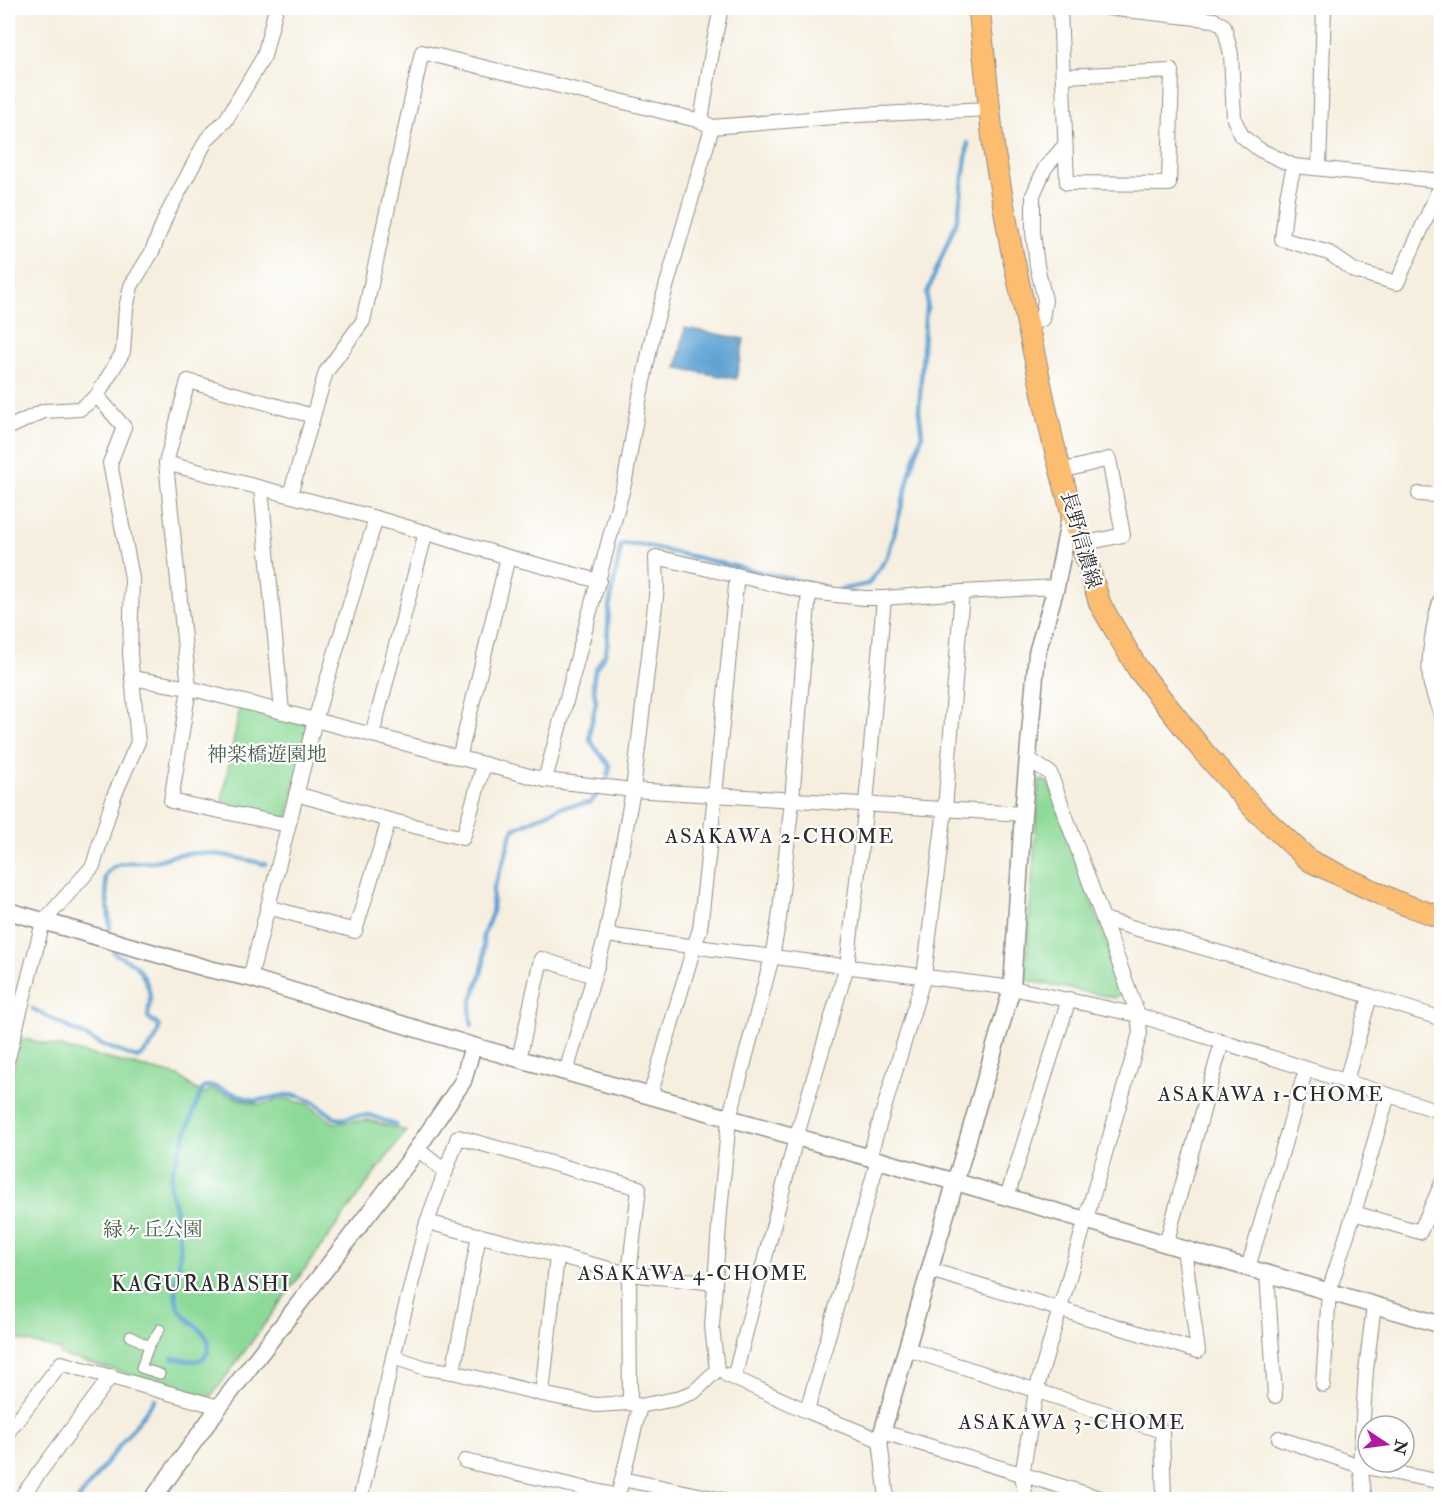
<svg xmlns="http://www.w3.org/2000/svg" width="1449" height="1507" font-family="'IM FELL Double Pica','Noto Serif JP',serif">
  <rect width="100%" height="100%" fill="#fff"/>
  <filter id="ink" filterUnits="userSpaceOnUse"><feTurbulence type="fractalNoise" baseFrequency=".0167" numOctaves="2"/><feDisplacementMap in="SourceGraphic" scale="12" xChannelSelector="R" yChannelSelector="G"/><feConvolveMatrix kernelMatrix="1 2 1 2 8 2 1 2 1" color-interpolation-filters="sRGB"/></filter>
  <filter id="wash" filterUnits="userSpaceOnUse"><feTurbulence type="fractalNoise" baseFrequency=".008" numOctaves="4" result="noise"/><feDisplacementMap in="SourceGraphic" scale="24" xChannelSelector="R" yChannelSelector="G"/><feGaussianBlur stdDeviation="1.35" result="paint"/><feColorMatrix in="noise" values="0 0 0 0 0 0 0 0 0 0 0 0 0 0 0 0 0 1.4 0 .05"/><feComposite in="paint" operator="in"/></filter>
  <g filter="url(#wash)">
    <rect width="100%" height="100%" fill="#f6efdf"/>
    <g fill="#8dda98" stroke="#5c8262" stroke-width="1.5">
      <path d="M240,707L311,722L287,821L221,806Z"/>
      <path d="M1042,780L1049,783L1124,992L1116,998L1025,980L1039,782Z"/>
      <path d="M21,1038L179,1076L195,1089L205,1094L210,1089L258,1105L286,1099L308,1104L334,1123L368,1120L406,1131L211,1397L60,1355V1350L8,1337V1088Z"/>
    </g>
    <path fill="#5ca1d1" stroke="#44667e" stroke-width="1.5" d="M685,328L744,339L736,379L677,368Z"/>
    <g fill="none" stroke-linecap="round" stroke-linejoin="round">
      <g stroke="#5ca1d1" stroke-width="4.5">
        <path d="M839,590L868,584L888,556L904,497L910,473L922,435L919,411L925,317L927,309V293L958,217L968,143"/>
        <path d="M608,776L610,766L596,749L590,740V730L596,702L593,683L595,670L605,654L607,646L609,608L621,545L625,544L642,545L825,587"/>
        <path d="M110,929L105,877C112,860 134,863 150,862C161,861 171,855 182,854C209,850 238,858 265,864"/>
        <path d="M33,1009L100,1044L137,1058C148,1052 158,1039 159,1026L148,1017C148,1011 150,1005 150,999C151,988 140,967 131,962C125,959 120,957 114,953V949"/>
        <path d="M472,1026L470,1012L472,1000L481,974L484,961L483,936L492,913L493,890L506,854L510,837L514,829L561,807L590,803L598,793"/>
        <path d="M172,1358C183,1359 203,1367 208,1351C214,1331 186,1324 179,1308C171,1292 179,1271 180,1254C181,1236 177,1216 173,1199C172,1195 170,1190 170,1186C170,1174 176,1161 180,1150C187,1130 194,1110 202,1090L206,1086H213L255,1101L286,1095L299,1096L314,1102L335,1118L342,1119L356,1116L370,1115L396,1125"/>
        <path d="M78,1500L155,1399"/>
      </g>
    </g>
  </g>
  <g filter="url(#ink)">
    <g fill="none" stroke-linecap="round" stroke-linejoin="round">
      <g stroke="#908d85" stroke-width="11">
        <g id="pedestrian">
          <path d="M130,1336L149,1346"/>
          <path d="M160,1374L141,1368L149,1346L160,1329"/>
        </g>
      </g>
      <g stroke="#908d85" stroke-width="16">
        <g id="minor">
          <path d="M721,8L713,46L701,121L712,127L858,115L989,109"/>
          <path d="M1060,8L1067,183L1169,184L1172,71L1063,76"/>
          <path d="M1108,8L1214,20L1224,26L1231,54L1234,119L1242,136L1260,150L1294,166L1442,181"/>
          <path d="M1294,166L1287,196L1282,239L1329,253L1355,271L1397,283L1442,183"/>
          <path d="M1319,168L1324,8"/>
          <path d="M1028,325L1042,319L1045,300L1037,266L1033,232V195L1045,168L1065,145"/>
          <path d="M8,428L44,411L80,409L97,396L123,352L126,308L131,286L152,252L166,216L207,139L226,120L264,56L276,8"/>
          <path d="M166,463L188,381L313,416"/>
          <path d="M1061,471L1109,459L1123,535L1082,544"/>
          <path d="M261,488L282,712"/>
          <path d="M1419,494L1436,495L1442,498"/>
          <path d="M290,495L326,372L363,321L422,52L701,121"/>
          <path d="M599,581L508,557L376,518L166,463L189,688L315,720L545,780L633,790L1023,814"/>
          <path d="M1442,596C1434,619 1426,662 1431,685C1434,696 1438,707 1442,717"/>
          <path d="M132,678L189,688L171,801L288,825"/>
          <path d="M372,735L426,532"/>
          <path d="M459,758L508,557"/>
          <path d="M545,780L625,480L640,396L654,329L712,127"/>
          <path d="M296,794L389,820L463,838L484,764"/>
          <path d="M268,907L355,931L389,820"/>
          <path d="M1103,919L1370,996L1442,1019"/>
          <path d="M606,935L1012,988L1138,1015L1442,1112"/>
          <path d="M250,978L315,720L376,518"/>
          <path d="M8,1058L43,922L93,866L114,796L138,742L130,654L132,578L110,463L124,427L97,396"/>
          <path d="M519,1059L541,959L594,976"/>
          <path d="M566,1072L606,935L633,790L657,588L656,557L809,592L864,598H884L962,592L1056,587"/>
          <path d="M1346,1081L1370,996"/>
          <path d="M650,1096L694,947L700,929L715,795L737,575"/>
          <path d="M417,1149L446,1172"/>
          <path d="M869,1158L924,976L945,809L962,592"/>
          <path d="M1007,1197L1069,999"/>
          <path d="M1354,1213L1388,1095"/>
          <path d="M427,1222L629,1274L715,1283"/>
          <path d="M1166,1244L1222,1042"/>
          <path d="M1248,1268L1306,1069"/>
          <path d="M930,1270L1198,1351L1184,1249"/>
          <path d="M1267,1273L1275,1396"/>
          <path d="M907,1349L1162,1431L1164,1500"/>
          <path d="M393,1357L426,1368L453,1372L542,1394L596,1405L630,1403L640,1406L675,1399L694,1392L717,1370"/>
          <path d="M717,1370L712,1327L720,1211L729,1119L772,957L779,919L792,800L809,592"/>
          <path d="M453,1372L479,1235"/>
          <path d="M727,1375L807,1411L880,1440L887,1500"/>
          <path d="M734,1378L796,1138L847,966L866,804L884,598"/>
          <path d="M1323,1385L1329,1291L1354,1213L1420,1232L1442,1183"/>
          <path d="M542,1394L557,1256"/>
          <path d="M807,1411L878,1160"/>
          <path d="M8,1432L61,1363L219,1407"/>
          <path d="M883,1432L1106,1500"/>
          <path d="M1279,1438L1360,1466L1442,1482"/>
          <path d="M465,1461L618,1496"/>
          <path d="M622,1479L723,1500"/>
          <path d="M620,1488L640,1406"/>
          <path d="M19,1500L111,1376"/>
          <path d="M360,1500L393,1357L427,1222L458,1137L639,1188L629,1274L630,1403"/>
          <path d="M1026,1500L1022,1475L1036,1391L1140,1033L1138,1015L1050,773L1028,759"/>
          <path d="M1365,1500L1360,1466L1366,1370L1374,1305"/>
        </g>
      </g>
      <g stroke="#908d85" stroke-width="19">
        <g id="tertiary">
          <path d="M8,911L209,969L250,978L473,1046L956,1182L1442,1325"/>
          <path d="M880,1440L1012,988L1023,814L1037,653L1056,587L1071,511"/>
          <path d="M152,1500L219,1407L406,1165L463,1081L473,1046"/>
        </g>
      </g>
      <g stroke="#908d85" stroke-width="23">
        <path id="primary" d="M979,8L994,151L1011,247L1053,442L1071,510L1100,604L1138,669L1202,750L1255,810L1310,861L1395,901L1442,918"/>
      </g>
      <use href="#pedestrian" stroke="#fff" stroke-width="9"/>
      <use href="#minor" stroke="#fff" stroke-width="14"/>
      <use href="#tertiary" stroke="#fff" stroke-width="16"/>
      <use href="#primary" stroke="#fcbd6f" stroke-width="21"/>
    </g>
  </g>
  <g text-anchor="middle" dominant-baseline="central" stroke-width="4.5" stroke-linejoin="round" paint-order="stroke">
    <g font-size="20" fill="#2b2b2b" stroke="#fff">
      <text transform="translate(1081 540) rotate(74)">長野信濃線</text>
    </g>
    <g font-size="20" fill="#48604c" stroke="#fff">
      <text x="267" y="754">神楽橋遊園地</text>
      <text x="153" y="1229">緑ヶ丘公園</text>
    </g>
    <g font-size="21" letter-spacing="1.5" fill="#2b2b2b" stroke="#fff">
      <text x="780" y="836">ASAKAWA 2-CHOME</text>
      <text x="1271" y="1094">ASAKAWA 1-CHOME</text>
      <text x="693" y="1273">ASAKAWA 4-CHOME</text>
      <text x="1072" y="1422">ASAKAWA 3-CHOME</text>
    </g>
    <g font-size="22" letter-spacing="1.5" fill="#2b2b2b" stroke="#fff">
      <text x="201" y="1284">KAGURABASHI</text>
    </g>
  </g>
  <rect width="1449" height="1507" fill="none" stroke="#fff" stroke-width="30"/>
  <g transform="translate(1386 1444) rotate(103)"><circle r="28" fill="#ffffff" stroke="#aaaaaa" stroke-width="1.5"/>
  <path d="M0-4.5L10 22L0 15L-10 22Z" fill="#b5179e"/>
  <text y="-9" font-size="16" font-weight="bold" text-anchor="middle" fill="#2b2b2b">N</text>
  </g>
</svg>
